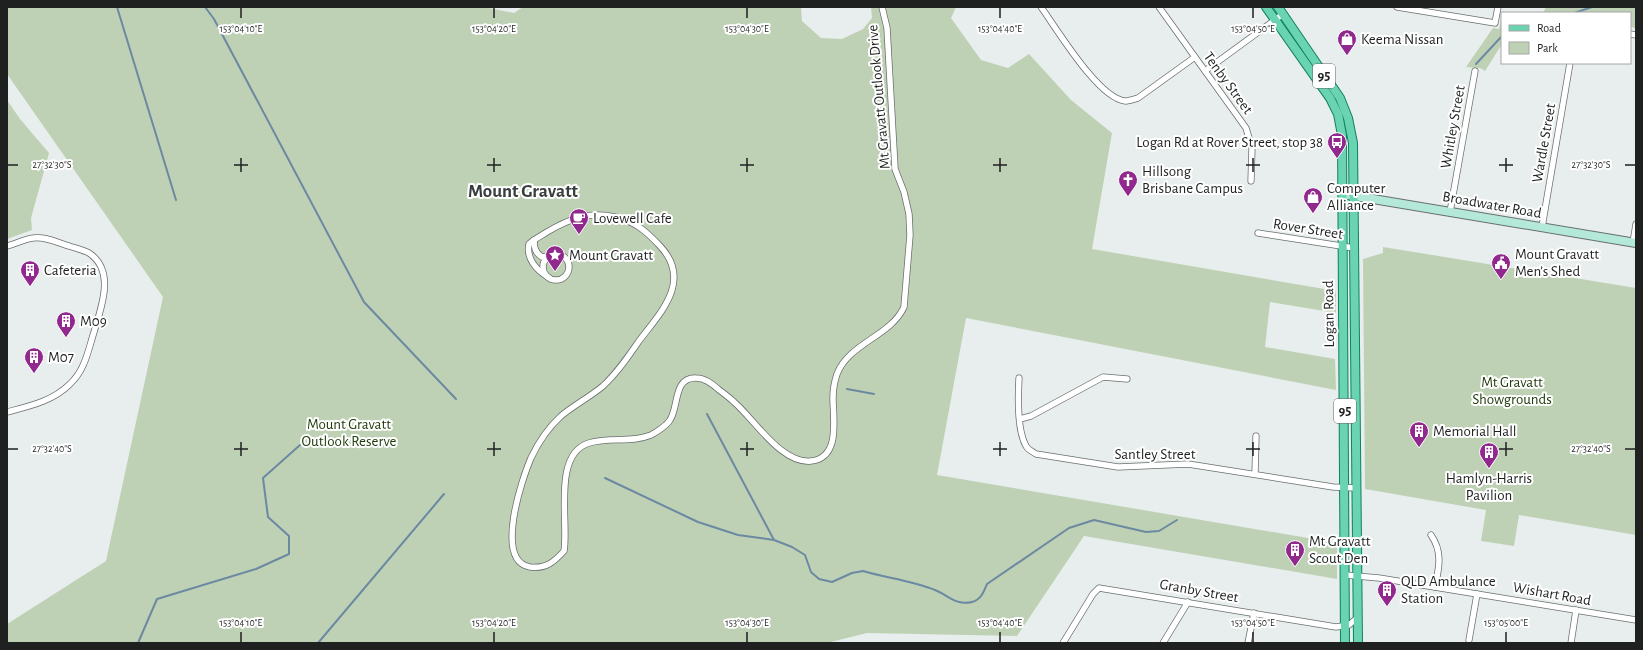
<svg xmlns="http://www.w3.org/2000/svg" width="1643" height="650" font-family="'Alegreya Sans',sans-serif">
  <rect width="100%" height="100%" fill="#e7eeed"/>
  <g fill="#bfd1b5">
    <path d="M7,7H484L514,13L523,7H801L802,21L821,38L842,39L863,29L872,18L871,7H956L951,18L981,60L1008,68L1029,54L1071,100L1112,133L1092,249L1336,291V313L1270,302L1265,347L1335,359L1336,390L966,318L937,475L1337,543V579L1084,536L1017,636L867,633L827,643H7V624L106,561L163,297L7,74Z"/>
    <path d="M1546,7H1636V28L1630,27V13H1543Z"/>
    <path d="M1502,16V44L1485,71L1480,68L1466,67L1493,28L1499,29Z"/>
    <path d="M7,100L20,119L49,153L31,218L32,230L7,239Z"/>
    <path d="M1383,247L1636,288V535L1519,515L1514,546L1481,541L1486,510L1365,489L1363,259L1383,253Z"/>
  </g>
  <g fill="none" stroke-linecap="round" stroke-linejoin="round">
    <g stroke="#6c89a2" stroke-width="2">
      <path d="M117,7L176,200"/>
      <path d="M205,7L214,19L364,302L456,399"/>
      <path d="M1574,13L1592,7"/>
      <path d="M1476,64L1502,36"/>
      <path d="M847,389L874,394"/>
      <path d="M707,414L774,540"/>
      <path d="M605,478L698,522L738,535L774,540L792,547L805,555L811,572L819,579L832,582L852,573L863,571C887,578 913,581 935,590C948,595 956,606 972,602C981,600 984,591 987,584L1069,528L1094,520L1146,532L1159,531L1177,520"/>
      <path d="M138,643L157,599L256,569L289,554V536L268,517L263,478L300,445"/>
      <path d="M318,643L444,494"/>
    </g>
    <g stroke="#696e6e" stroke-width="7">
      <g id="street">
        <path d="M1041,7C1057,29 1098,98 1125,101C1129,101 1134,99 1138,98L1195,57"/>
        <path d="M1159,7L1246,128L1252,148L1251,181"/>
        <path d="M1397,7L1495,23L1498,7"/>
        <path d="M1630,34L1636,35"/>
        <path d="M1205,71L1283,14"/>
        <path d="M1450,212L1475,71"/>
        <path d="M1542,227L1570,63"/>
        <path d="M1258,233L1354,248"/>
        <path d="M534,240C534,247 535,253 542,257L549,256"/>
        <path d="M1633,243L1636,224"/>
        <path d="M7,246C16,244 24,239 33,238C45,236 58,243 69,246C75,248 83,250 89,253C116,271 101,308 94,332C88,351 85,370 70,384C53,401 30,406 7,412"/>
        <circle cx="556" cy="267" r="13"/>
        <path d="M548,277C536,270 526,258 529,244C534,239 541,236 547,232C569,219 589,211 615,217C635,221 647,232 660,246C693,281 660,313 639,341C628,357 617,373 603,386C590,397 574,405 561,416C549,427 538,443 531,458C522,479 494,561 530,567C546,569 554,562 564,551C569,523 552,454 589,443C609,437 632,443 651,435C657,432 667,425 670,420C679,407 673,377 696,378C705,378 712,384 718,389C723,393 729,397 734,402C754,419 781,464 811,461C841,458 833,418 833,398C833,391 835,380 837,374C849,343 891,336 904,307L910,235L909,214L904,192L895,169L887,28L882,7"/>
        <path d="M1019,378C1018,396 1017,430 1026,446C1028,450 1032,451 1036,454L1118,467L1188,464L1333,487L1356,488"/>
        <path d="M1020,419L1031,416L1103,377L1127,379"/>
        <path d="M1255,474L1256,436"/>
        <path d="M1431,535C1443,552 1439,568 1435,587"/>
        <path d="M1345,575L1379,578L1636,620"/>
        <path d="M1469,640L1477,594"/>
        <path d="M1063,643L1093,594L1099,588L1336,627L1349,625L1357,618"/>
        <path d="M1163,643L1188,602"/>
        <path d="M1248,643L1254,613"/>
        <path d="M1571,643L1576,610"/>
      </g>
    </g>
    <g stroke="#696e6e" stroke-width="10">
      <path id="secondary" d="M1343,194L1636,243"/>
    </g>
    <g stroke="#0f825e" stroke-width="10">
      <g id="primary">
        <path d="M1266,7L1330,98L1338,114L1342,135L1345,643"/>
        <path d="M1278,7L1340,98L1348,118L1353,143L1358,643"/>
      </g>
    </g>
    <use href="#street" stroke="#fff" stroke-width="5.5"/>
    <use href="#secondary" stroke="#b4e9d9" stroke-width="8"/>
    <use href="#primary" stroke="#6ad4b2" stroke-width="8"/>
  </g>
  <path fill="none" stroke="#1f2121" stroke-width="1.5" d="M241,8V18M494,8V18M747,8V18M1000,8V18M1253,8V18M241,158V172M494,158V172M747,158V172M1000,158V172M1253,158V172M1506,158V172M8,165H18M234,165H248M487,165H501M740,165H754M993,165H1007M1246,165H1260M1499,165H1513M1625,165H1635M241,442V456M494,442V456M747,442V456M1000,442V456M1253,442V456M1506,442V456M8,449H18M234,449H248M487,449H501M740,449H754M993,449H1007M1246,449H1260M1499,449H1513M1625,449H1635M241,632V642M494,632V642M747,632V642M1000,632V642M1253,632V642M1506,632V642"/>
  <defs>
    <g id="shop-pin" transform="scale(1)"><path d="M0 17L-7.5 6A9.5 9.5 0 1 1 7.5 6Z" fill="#90288d" stroke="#fff"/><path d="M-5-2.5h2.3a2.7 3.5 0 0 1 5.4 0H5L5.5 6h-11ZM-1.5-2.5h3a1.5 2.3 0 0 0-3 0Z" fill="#fff"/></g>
    <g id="bus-pin" transform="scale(1)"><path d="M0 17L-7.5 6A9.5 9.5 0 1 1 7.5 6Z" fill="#90288d" stroke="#fff"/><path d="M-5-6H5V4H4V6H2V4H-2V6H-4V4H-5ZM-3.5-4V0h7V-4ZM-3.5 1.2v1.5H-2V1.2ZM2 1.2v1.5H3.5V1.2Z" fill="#fff"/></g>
    <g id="church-pin" transform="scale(1)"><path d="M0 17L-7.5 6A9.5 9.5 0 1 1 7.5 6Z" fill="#90288d" stroke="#fff"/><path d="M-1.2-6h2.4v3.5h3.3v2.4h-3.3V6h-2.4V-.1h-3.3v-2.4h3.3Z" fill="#fff"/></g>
    <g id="cafe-pin" transform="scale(1)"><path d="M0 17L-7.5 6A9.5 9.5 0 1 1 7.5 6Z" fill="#90288d" stroke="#fff"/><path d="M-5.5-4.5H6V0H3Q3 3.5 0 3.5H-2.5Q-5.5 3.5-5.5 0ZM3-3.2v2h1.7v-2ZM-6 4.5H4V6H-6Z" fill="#fff"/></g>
    <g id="sight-pin" transform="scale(1)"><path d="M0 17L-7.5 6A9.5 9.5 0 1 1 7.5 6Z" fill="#90288d" stroke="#fff"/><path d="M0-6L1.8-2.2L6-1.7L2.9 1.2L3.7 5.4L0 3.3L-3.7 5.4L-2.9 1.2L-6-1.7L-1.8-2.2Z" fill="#fff"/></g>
    <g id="civic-pin" transform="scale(1)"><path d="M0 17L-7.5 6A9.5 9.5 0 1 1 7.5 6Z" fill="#90288d" stroke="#fff"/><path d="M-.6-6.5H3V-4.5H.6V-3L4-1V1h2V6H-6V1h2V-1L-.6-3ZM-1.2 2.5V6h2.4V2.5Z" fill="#fff"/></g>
    <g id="building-pin" transform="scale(1)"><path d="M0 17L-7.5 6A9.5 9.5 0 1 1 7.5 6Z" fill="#90288d" stroke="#fff"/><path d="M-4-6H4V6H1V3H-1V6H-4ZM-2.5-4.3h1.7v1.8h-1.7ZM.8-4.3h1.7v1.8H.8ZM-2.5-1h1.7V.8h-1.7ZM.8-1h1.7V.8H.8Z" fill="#fff"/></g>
  </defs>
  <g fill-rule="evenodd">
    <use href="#shop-pin" x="1347" y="39"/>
    <use href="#bus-pin" x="1337" y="142"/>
    <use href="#church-pin" x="1128" y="180"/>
    <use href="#shop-pin" x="1313" y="197"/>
    <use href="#cafe-pin" x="579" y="218"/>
    <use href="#sight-pin" x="555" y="255"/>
    <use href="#civic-pin" x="1501" y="263"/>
    <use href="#building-pin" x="30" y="270"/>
    <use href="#building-pin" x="66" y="321"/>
    <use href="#building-pin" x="34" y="357"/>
    <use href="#building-pin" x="1419" y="431"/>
    <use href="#building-pin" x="1489" y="452"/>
    <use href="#building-pin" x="1295" y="550"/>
    <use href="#building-pin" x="1387" y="590"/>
  </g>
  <g text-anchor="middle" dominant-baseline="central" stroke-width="4" stroke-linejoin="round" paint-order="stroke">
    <g fill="#fff" stroke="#626464" stroke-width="1">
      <rect x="1313" y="64" width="22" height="24" rx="3"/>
      <rect x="1334" y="399" width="22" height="24" rx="3"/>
    </g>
    <g font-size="14" font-weight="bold" fill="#1f2121">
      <text x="1324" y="76">95</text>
      <text x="1345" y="411">95</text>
    </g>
    <g font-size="15" fill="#1f2121" stroke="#fff" text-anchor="start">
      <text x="1361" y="39">Keema Nissan</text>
      <text x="1323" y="142" text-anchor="end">Logan Rd at Rover Street, stop 38</text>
      <text x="1142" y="171">Hillsong<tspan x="1142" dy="17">Brisbane Campus</tspan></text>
      <text x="1327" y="188">Computer<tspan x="1327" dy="17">Alliance</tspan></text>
      <text x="593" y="218">Lovewell Cafe</text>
      <text x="1515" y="254">Mount Gravatt<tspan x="1515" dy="17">Men’s Shed</tspan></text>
      <text x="569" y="255">Mount Gravatt</text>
      <text x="44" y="270">Cafeteria</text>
      <text x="80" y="321">M09</text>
      <text x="48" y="357">M07</text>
      <text x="1433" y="431">Memorial Hall</text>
      <text x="1489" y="478" text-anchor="middle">Hamlyn-Harris<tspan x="1489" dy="17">Pavilion</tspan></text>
      <text x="1309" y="541">Mt Gravatt<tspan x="1309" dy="17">Scout Den</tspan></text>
      <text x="1401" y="581">QLD Ambulance<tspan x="1401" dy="17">Station</tspan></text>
    </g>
    <g font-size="15" fill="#1f2121" stroke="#fff">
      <text transform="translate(1228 83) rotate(54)">Tenby Street</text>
      <text transform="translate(879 97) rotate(-95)">Mt Gravatt Outlook Drive</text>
      <text transform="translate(1453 127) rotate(-80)">Whitley Street</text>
      <text transform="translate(1544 143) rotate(-80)">Wardle Street</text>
      <text transform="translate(1492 205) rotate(10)">Broadwater Road</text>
      <text transform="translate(1308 229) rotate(9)">Rover Street</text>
      <text transform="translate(1329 314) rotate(-91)">Logan Road</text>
      <text x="1155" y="454">Santley Street</text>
      <text transform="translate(1199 591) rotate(10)">Granby Street</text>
      <text transform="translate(1552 594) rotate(10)">Wishart Road</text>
    </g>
    <g font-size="15" fill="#223d0e" stroke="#fff">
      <text x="1512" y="382">Mt Gravatt<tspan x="1512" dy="17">Showgrounds</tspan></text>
      <text x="349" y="424">Mount Gravatt<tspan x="349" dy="17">Outlook Reserve</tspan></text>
    </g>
    <g font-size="19" font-weight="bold" fill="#383d3d" stroke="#fff">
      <text x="523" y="191">Mount Gravatt</text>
    </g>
  </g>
  <g font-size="10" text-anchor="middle" fill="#1f2121" stroke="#fff" stroke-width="4" stroke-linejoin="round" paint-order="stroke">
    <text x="241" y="32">153°04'10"E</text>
    <text x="494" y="32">153°04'20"E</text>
    <text x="747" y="32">153°04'30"E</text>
    <text x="1000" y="32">153°04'40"E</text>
    <text x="1253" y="32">153°04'50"E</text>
    <text x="52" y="168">27°32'30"S</text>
    <text x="1591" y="168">27°32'30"S</text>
    <text x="52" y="452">27°32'40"S</text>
    <text x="1591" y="452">27°32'40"S</text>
    <text x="241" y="626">153°04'10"E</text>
    <text x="494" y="626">153°04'20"E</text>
    <text x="747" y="626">153°04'30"E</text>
    <text x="1000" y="626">153°04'40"E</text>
    <text x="1253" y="626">153°04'50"E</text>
    <text x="1506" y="626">153°05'00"E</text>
  </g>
  <rect width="1643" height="650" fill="none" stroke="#1f2121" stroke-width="16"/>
  <rect x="1501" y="12" width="130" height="52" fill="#ffffff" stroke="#a5a6a6"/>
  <rect x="1509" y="25" width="20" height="6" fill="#6ad4b2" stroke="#a5a6a6"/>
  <text x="1537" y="32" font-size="12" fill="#1f2121">Road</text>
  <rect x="1509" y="42" width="20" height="12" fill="#bfd1b5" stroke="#a5a6a6"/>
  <text x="1537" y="52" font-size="12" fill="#1f2121">Park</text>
</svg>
